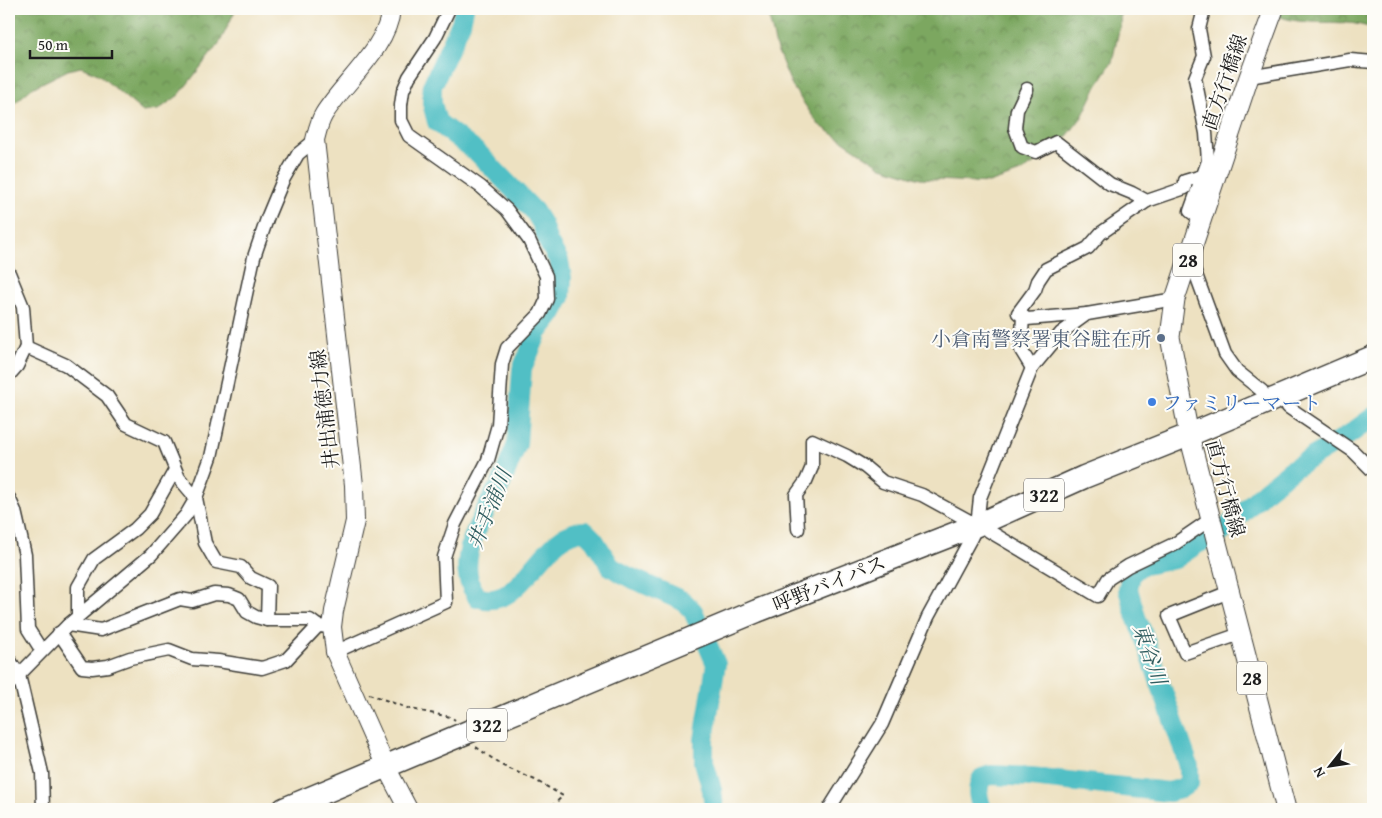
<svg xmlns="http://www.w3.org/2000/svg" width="1382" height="818" font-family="'Gentium Book Plus','Noto Serif JP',serif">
  <defs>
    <pattern id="forest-crowns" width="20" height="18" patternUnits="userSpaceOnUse" patternTransform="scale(1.25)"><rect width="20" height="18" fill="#7ca760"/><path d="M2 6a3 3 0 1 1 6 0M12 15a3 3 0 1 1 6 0" fill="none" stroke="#65874e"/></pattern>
  </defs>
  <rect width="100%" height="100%" fill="#fdfcf7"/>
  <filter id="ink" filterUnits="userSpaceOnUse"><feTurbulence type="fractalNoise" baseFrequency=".02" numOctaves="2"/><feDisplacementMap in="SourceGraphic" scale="10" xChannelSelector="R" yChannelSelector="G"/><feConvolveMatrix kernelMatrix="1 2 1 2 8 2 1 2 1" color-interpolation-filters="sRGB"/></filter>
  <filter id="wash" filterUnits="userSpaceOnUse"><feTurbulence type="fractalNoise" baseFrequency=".0096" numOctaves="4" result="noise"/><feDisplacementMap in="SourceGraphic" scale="20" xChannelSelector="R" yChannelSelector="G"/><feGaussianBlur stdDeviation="1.12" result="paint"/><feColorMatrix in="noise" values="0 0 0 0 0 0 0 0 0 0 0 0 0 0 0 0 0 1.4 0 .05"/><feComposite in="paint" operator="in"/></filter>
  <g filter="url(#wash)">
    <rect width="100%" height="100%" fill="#ede1c1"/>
    <g fill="url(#forest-crowns)" stroke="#4c623e">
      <path d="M9,9H236L220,42L179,95L158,110L143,112L98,74L81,67L68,70L32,88L9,108Z"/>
      <path d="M767,9H1121L1120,25L1112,62L1098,84L1082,117L1057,149L1021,172L989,183L920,179L882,167L818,124L792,86L776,47Z"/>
      <path d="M1266,9H1373V28C1364,26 1355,23 1346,23C1319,21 1288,26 1266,9Z"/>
    </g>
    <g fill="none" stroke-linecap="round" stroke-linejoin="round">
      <g stroke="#51bfc5" stroke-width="20">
        <path d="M464,9L461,23L432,86V103L437,122L479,154L534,211L542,224L548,242L559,261L562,278L561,297L552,314L538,332L522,369L517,444L499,489L496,491C483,516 461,550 469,580C470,586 475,592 477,597C524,614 539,531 585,531L594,540L611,567L629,577L683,601L693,611L716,664L704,740V762L712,790L714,809"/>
        <path d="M982,809C978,797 976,789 982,778L991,775L1031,777L1169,792L1180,789L1189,783V766L1143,634L1136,617L1128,589L1131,574L1140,566L1175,559L1197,544L1223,531L1266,490L1291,470L1350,434L1373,417"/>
      </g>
    </g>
  </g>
  <g filter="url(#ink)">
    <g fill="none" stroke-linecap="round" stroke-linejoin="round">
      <g stroke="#3b3a35" stroke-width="15">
        <g id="street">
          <path d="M1249,77L1350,60L1373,62"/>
          <path d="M1027,89L1017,110L1015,128L1022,147L1036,152L1056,142L1110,184L1132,193L1147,201L1185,188V181L1202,176"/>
          <path d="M1201,220L1190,211L1208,161L1206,133L1195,78L1204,56L1199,29L1204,9"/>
          <path d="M1187,263L1195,272L1225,354L1237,371L1262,391L1267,402"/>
          <path d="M9,273L23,307L26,347L17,366L9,375"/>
          <path d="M1087,314L1027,319L1018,313L1035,290L1038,281L1046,269L1088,248L1101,233L1147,201"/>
          <path d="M1023,316L1021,350L1032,368"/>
          <path d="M26,347L66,365L107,396L126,424L164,442L179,478L196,498L205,543L216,562L241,567L251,578L268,586L267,620"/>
          <path d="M1288,407L1353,451L1373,471"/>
          <path d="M9,498L15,511L25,555L28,629L42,651"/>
          <path d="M798,529L796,495L806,481L812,467V440L847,456L865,467L883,482L922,495L977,525"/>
          <path d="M989,531L1098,596L1108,579L1128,566L1176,543L1211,519"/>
          <path d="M1229,592L1169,616L1185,653L1240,634"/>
          <path d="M78,616V587L94,559L135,529L150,514L175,470"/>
          <path d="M68,625L101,630L180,599L192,601L214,594L229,595L239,599L247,612L256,617L267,620H310L318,626"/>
          <path d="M59,633L82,667L92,668L108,666L130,658L169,650L192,659L218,661L262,668L286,660L318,626L332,627"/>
          <path d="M335,652L446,602L444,557L455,524L488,460L498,425L502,364L507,348L540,314L547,299L546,276L529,240L507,210L481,187L409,136L401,120V105L403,91L409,77L435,38L449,9"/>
          <path d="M9,659L19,675L42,773L43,809"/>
          <path d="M9,685L68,625L151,555L186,515L196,498L211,457L254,257L268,216L283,180L298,154L315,140"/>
          <path d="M829,809L882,724L928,617L971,538L977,525L980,498L1032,368L1061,333L1087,314L1175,299"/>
        </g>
      </g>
      <g stroke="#3b3a35" stroke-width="20">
        <path id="secondary" d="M391,9C388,47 344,82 324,114C319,122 317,132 315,140L354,485L355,521L334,611L332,627L335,652L386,767L408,809"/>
      </g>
      <g stroke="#3b3a35" stroke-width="21">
        <path id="primary" d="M1274,9L1249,77L1175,299L1170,337L1189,435L1286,809"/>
      </g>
      <g stroke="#3b3a35" stroke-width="25">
        <path id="highway" d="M284,809L757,611L977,525L1084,477L1189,435L1373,357"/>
      </g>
      <g stroke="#3b3a35" stroke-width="2" stroke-dasharray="4 4" stroke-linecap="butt">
        <path d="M369,694L410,709L451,717L455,720"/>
        <path d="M476,747L503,766L535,780L563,796L549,809"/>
      </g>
      <use href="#street" stroke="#fff" stroke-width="12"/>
      <use href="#secondary" stroke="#fff" stroke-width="18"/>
      <use href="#primary" stroke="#fff" stroke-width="19"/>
      <use href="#highway" stroke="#fff" stroke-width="22"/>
    </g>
  </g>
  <circle fill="#5c6f8a" stroke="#fdfcf7" stroke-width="2" cx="1161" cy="338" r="5"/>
  <circle fill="#3f7fe0" stroke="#fdfcf7" stroke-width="2" cx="1152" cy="402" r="5"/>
  <g text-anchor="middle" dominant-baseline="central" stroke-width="4" stroke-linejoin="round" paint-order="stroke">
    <g fill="#fdfcf7" stroke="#605f5e" stroke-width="1">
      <rect x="1173" y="243.5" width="30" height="33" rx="4"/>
      <rect x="1024" y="478.5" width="40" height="33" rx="4"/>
      <rect x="1237" y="661.5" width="30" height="33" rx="4"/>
      <rect x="467" y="708.5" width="40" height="33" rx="4"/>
    </g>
    <g font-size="19" font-weight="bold" fill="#1c1c1c">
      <text x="1188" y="260">28</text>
      <text x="1044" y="495">322</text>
      <text x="1252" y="678">28</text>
      <text x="487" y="725">322</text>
    </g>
    <g font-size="20" fill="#1c1c1c" stroke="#fdfcf7">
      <text transform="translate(1224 82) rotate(-71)">直方行橋線</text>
      <text transform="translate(324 409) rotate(-97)">井出浦徳力線</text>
      <text transform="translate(1226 488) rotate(75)">直方行橋線</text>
      <text transform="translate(829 583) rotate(-22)">呼野バイパス</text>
    </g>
    <g font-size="20" fill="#4e5e75" stroke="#fdfcf7" text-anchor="end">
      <text x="1151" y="338">小倉南警察署東谷駐在所</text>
    </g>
    <g font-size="20" fill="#366cbe" stroke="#fdfcf7" text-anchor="start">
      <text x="1162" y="402">ファミリーマート</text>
    </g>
    <g font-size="21" font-style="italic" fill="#315d60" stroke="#fdfcf7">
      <text transform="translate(489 509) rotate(-68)">井手浦川</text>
      <text transform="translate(1150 654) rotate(71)">東谷川</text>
    </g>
  </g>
  <rect width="1382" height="818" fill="none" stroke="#fdfcf7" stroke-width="30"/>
  <g transform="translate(1330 766) rotate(240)" stroke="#fdfcf7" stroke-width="4" paint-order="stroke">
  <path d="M0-4L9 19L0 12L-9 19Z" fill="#1c1c1c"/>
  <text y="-8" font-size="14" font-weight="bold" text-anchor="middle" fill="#1c1c1c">N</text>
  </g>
  <path d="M30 50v8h82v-8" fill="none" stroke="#1c1c1c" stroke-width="2.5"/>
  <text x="38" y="50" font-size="15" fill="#1c1c1c" stroke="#fdfcf7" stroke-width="4" paint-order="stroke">50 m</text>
</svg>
